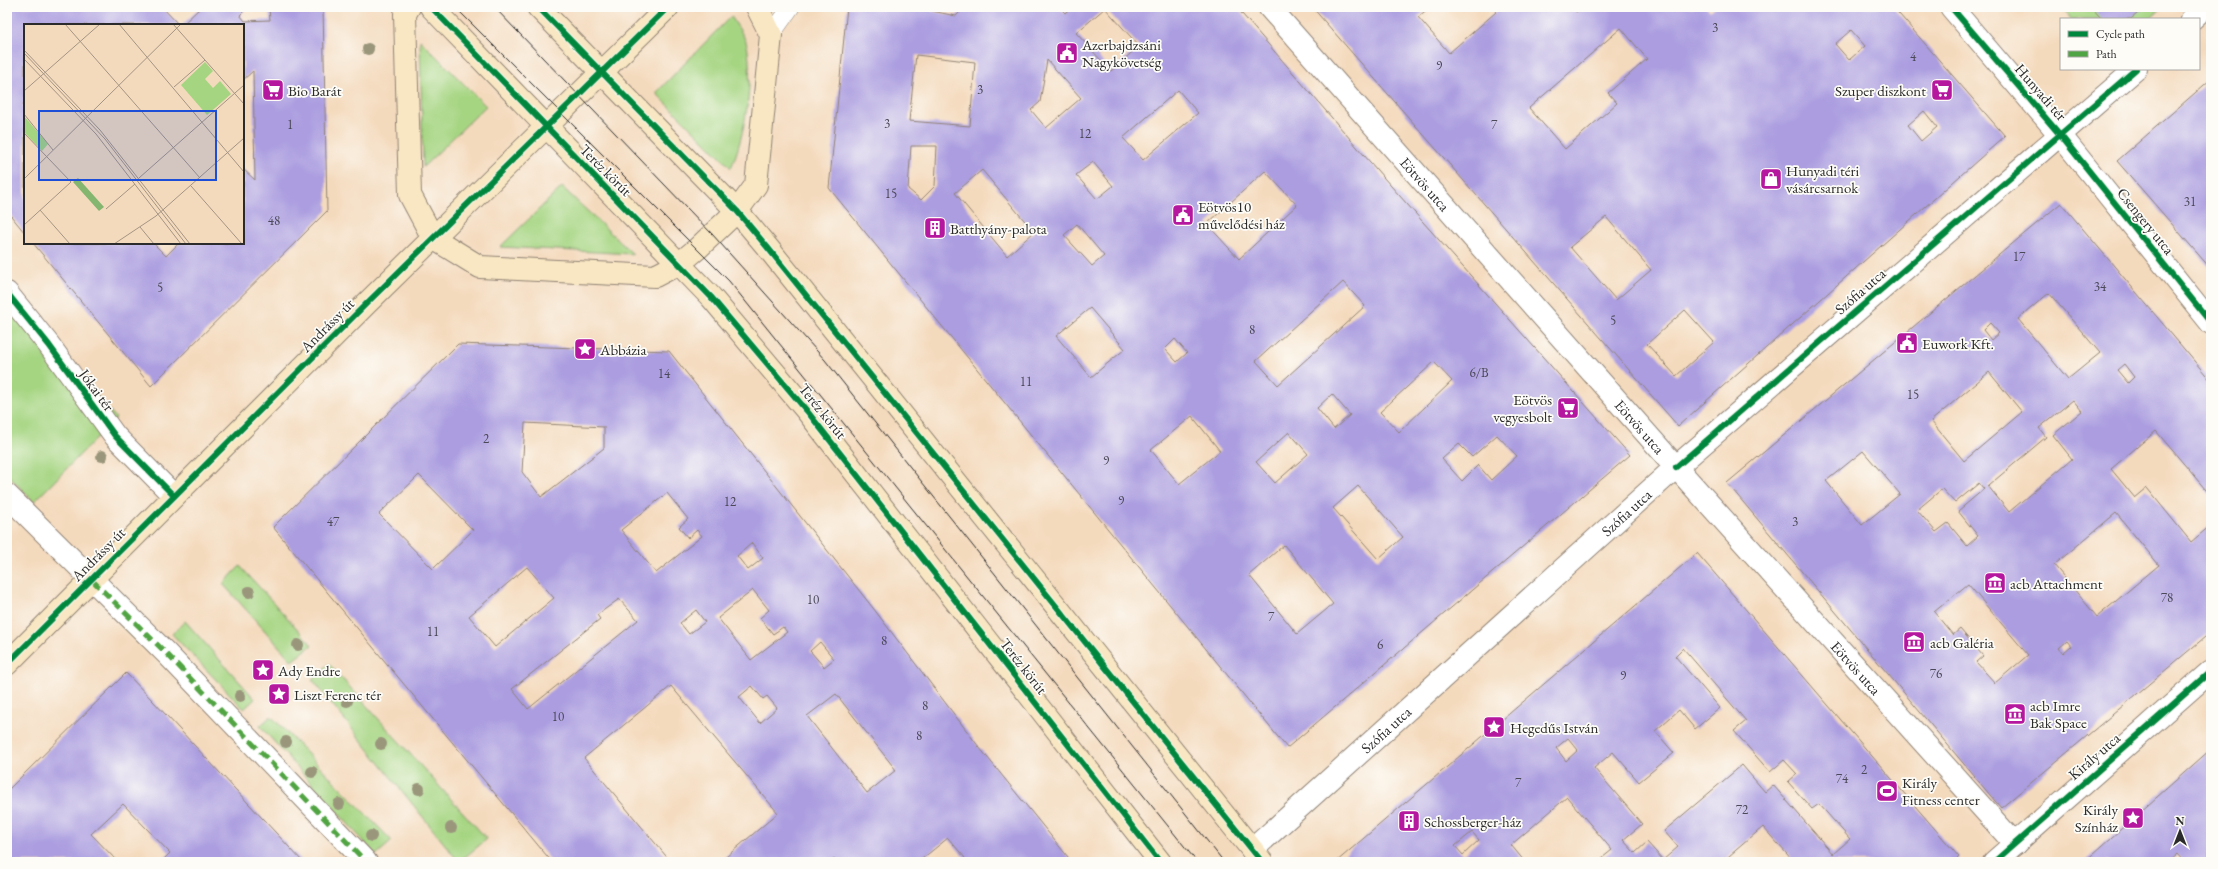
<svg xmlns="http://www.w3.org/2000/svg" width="2218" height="869" font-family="'EB Garamond',serif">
  <rect width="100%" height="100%" fill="#fdfcf7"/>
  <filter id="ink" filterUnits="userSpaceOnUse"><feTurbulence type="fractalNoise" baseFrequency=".025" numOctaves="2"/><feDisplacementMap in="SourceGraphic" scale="8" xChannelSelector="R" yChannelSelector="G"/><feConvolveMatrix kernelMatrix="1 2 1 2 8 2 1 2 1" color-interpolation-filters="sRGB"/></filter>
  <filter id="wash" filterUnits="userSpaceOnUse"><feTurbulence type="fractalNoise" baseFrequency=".012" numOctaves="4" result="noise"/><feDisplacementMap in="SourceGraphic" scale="16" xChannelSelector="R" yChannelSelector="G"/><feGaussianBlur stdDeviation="0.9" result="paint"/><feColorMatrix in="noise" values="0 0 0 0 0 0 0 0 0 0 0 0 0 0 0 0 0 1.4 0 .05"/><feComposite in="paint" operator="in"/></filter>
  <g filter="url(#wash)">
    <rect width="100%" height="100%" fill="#f4dabd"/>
    <g fill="#a6d582" stroke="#688056">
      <path d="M2061,7H2162L2149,19H2071Z"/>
      <path d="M731,16C736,25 745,36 747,45C754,82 745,135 731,168L656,93Z"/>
      <path d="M420,40L486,106L423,167Z"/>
      <path d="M562,187L633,254L500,247Z"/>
      <path d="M7,293L116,418L34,502L7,474Z"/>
      <path d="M240,566L312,645L292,661L223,584Z"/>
      <path d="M185,621L255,699L244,709L172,634Z"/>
      <path d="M329,664L487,839L459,862L312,679Z"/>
      <path d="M271,716L392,841L376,855L260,726Z"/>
    </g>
    <g id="blocks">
      <g fill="#ab9de0" fill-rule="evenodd">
        <path d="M7,7H162L179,25H25V103L23,105L25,108V233L7,211Z"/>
        <path d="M201,7H248L240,15L245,21L270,20L269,7H323L327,211L151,386L33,243H153L166,256L179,243H243V169L255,180L253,71L243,80V25H182Z"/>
        <path d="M847,7H932V11L956,16L965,7H1059L1065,13L1072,7H1236L1383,177L1630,455L1287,748L829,188ZM1105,8L1139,46L1111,71L1076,33ZM916,55L975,62L970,126L909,121ZM1047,60L1081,98L1046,128L1031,110L1040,102ZM1178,90L1198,113L1143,160L1123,138ZM911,146H937L935,186L921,200L908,189ZM1093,162L1113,186L1097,199L1076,175ZM982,170L1034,232L1007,256L955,193ZM1265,171L1297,205L1239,259L1207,224ZM1077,224L1104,256L1092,266L1064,235ZM1343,282L1365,306L1278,385L1256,361ZM1090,308L1125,349L1091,377L1056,336ZM1175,339L1187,353L1177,362L1165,349ZM1434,362L1452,381L1399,432L1380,412ZM1332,394L1350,415L1334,429L1317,408ZM1192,416L1220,451L1179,484L1151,450ZM1289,432L1308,454L1275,483L1256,462ZM1497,435L1517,456L1491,480L1478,465L1462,481L1442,459L1459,444L1472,457ZM1358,486L1403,537L1378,559L1333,508ZM1284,545L1333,604L1297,634L1249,575Z"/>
        <path d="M1312,7H1430L1418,17L1449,53L1496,12L1492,7H1572L1576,12L1583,7H1707L1710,11L1715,7H1893L2005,136L1678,426ZM1621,28L1647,59L1608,93L1617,103L1565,149L1529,108ZM1851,30L1865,46L1849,60L1835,44ZM1924,111L1937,127L1921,141L1908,125ZM1606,217L1651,270L1616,300L1570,247ZM1685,310L1714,342L1676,376L1647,344Z"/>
        <path d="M2091,7H2145L2131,19H2102Z"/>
        <path d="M2211,79V269L2117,161Z"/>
        <path d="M2061,203L2211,381V496L2156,431L2111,469L2135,498L2147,488L2191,542L2211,525V632L2001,808L1727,483ZM2049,293L2100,353L2068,379L2018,319ZM1990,323L1999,333L1991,340L1983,330ZM2124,364L2134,377L2128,383L2117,370ZM1989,372L2022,412L1964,461L1931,421ZM2073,400L2082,411L2053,435L2072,459L2009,512L1988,486L2046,437L2039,428ZM1863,451L1900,494L1862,525L1826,481ZM1979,483L1984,489L1958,511L1978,536L1967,546L1948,523L1936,532L1917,510L1942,489L1955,503ZM2116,513L2159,565L2097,617L2054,565ZM1968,584L2028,655L1995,683L1976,662L1983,656L1960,629L1953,635L1934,612ZM2067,641L2071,646L2063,653L2059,648Z"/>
        <path d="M458,344L669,351L873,608L979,747L1072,862H960L965,858L948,838L918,862H837L834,859L831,862H720L778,813L671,686L584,758L671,862H552L273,527ZM525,423L604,427V448L541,497L522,472ZM419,475L473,530L433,569L379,514ZM667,493L688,519L679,527L688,538L697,530L702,536L656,573L621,530ZM752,543L763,558L748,570L737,556ZM527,567L554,598L495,647L469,616ZM753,590L769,610L760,618L773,634L783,627L787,632L751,660L718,618ZM619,599L638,620L528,709L512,689L600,619L597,615ZM696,610L705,622L689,634L680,623ZM820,642L834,659L824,667L810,651ZM752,686L763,699L767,696L777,708L760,723L739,697ZM836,694L896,770L867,793L807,716Z"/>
        <path d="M1697,553L1959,857L1954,862H1794L1763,827L1722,862H1597L1612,850L1567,797L1511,845L1525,862H1469L1467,860L1465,862H1336ZM1683,648L1746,721L1734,731L1770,772L1784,760L1797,774L1788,782L1812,809L1819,804L1850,839L1833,854L1773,785L1765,792L1742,765L1664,831L1678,847L1663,860L1647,842L1635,853L1623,840L1642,824L1594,768L1613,752L1639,782L1674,753L1655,731L1679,710L1695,729L1720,708L1675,656ZM1568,738L1578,750L1566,761L1556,748ZM1472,832L1479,840L1463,855L1455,846Z"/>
        <path d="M126,673L153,701L303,862H161L170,853L123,804L91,834L118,862H7V791Z"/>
        <path d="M2211,749L2209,862H2185L2178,854L2169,862H2084Z"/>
      </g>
    </g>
  </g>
  <g filter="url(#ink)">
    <use href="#blocks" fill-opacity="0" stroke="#908274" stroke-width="1"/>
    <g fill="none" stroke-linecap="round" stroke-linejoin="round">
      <g stroke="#908274" stroke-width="18">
        <path id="service" d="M771,35L791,7"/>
      </g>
      <g stroke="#908274" stroke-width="24">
        <g id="minor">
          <path id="s1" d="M1269,7L1676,467L2015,844"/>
          <path d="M1951,7L2061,136L2211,323"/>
          <path d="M2192,19L2205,7"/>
          <path d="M7,293L49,345L115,436L174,496"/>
          <path d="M7,495L167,654L366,862"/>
          <path id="s2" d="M1252,850L1676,467L2136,69"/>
        </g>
      </g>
      <g stroke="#908274" stroke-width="24">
        <path id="tertiary" d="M1994,862L2211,671"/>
      </g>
      <g stroke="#908274" stroke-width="24">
        <g id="secondary">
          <path d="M409,7L405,14L410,195L433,238L480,267L655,276L680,263L698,248L737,211L756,185L771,35L757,7"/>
          <path d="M431,7L711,297L807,411L1160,862"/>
          <path d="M538,7L737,211L768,248L1262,862"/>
          <path d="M7,664L367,303L668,7"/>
        </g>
      </g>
      <use href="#service" stroke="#fff" stroke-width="17"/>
      <use href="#minor" stroke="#fff" stroke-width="22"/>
      <use href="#tertiary" stroke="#fff" stroke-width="22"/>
      <use href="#secondary" stroke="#f9e7c3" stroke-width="22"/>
      <g stroke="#2b2b2b" stroke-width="1">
        <path d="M455,7L729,281L1197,862"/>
        <path d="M494,7L712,234L825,360L1224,862"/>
      </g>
      <path stroke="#51a443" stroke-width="5" stroke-dasharray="10 5" stroke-linecap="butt" d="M92,580L167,654L366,862"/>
      <g stroke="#fdfcf7" stroke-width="8">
        <g id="cycleway">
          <path d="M431,7L711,297L807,411L1160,862"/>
          <path d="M538,7L737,211L768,248L1262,862"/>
          <path d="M1951,7L2061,136L2211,323"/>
          <path d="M7,293L49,345L115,436L174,496"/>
          <path d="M1676,467L2136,69"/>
          <path d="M7,664L367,303L668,7"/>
          <path d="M1994,862L2211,671"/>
        </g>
      </g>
      <use href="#cycleway" stroke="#00873e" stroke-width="6"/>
    </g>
    <g fill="#9a967b">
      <circle cx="368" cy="49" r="6"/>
      <circle cx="102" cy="456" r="6"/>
      <circle cx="249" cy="592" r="6"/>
      <circle cx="298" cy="645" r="6"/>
      <circle cx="240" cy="696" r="6"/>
      <circle cx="347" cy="701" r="6"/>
      <circle cx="286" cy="742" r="6"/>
      <circle cx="381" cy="744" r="6"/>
      <circle cx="312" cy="772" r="6"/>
      <circle cx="419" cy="789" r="6"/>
      <circle cx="339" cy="804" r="6"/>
      <circle cx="451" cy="828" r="6"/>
      <circle cx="371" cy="836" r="6"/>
    </g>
  </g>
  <defs>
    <g id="civic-square" transform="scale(1.15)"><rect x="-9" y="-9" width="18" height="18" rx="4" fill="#b5179e" stroke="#fdfcf7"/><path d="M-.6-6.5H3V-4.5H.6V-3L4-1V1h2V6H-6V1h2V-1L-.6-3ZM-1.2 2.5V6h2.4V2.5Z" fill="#fff"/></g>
    <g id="supermarket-square" transform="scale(1.15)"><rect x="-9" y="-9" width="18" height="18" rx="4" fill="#b5179e" stroke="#fdfcf7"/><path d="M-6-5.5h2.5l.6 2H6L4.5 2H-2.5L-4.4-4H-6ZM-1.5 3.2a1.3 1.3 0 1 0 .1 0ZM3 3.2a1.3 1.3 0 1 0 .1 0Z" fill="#fff"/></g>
    <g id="shop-square" transform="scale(1.15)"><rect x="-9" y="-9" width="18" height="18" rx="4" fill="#b5179e" stroke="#fdfcf7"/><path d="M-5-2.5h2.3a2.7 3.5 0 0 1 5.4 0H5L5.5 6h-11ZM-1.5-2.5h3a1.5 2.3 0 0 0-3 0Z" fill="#fff"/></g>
    <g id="building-square" transform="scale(1.15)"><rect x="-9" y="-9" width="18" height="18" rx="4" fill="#b5179e" stroke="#fdfcf7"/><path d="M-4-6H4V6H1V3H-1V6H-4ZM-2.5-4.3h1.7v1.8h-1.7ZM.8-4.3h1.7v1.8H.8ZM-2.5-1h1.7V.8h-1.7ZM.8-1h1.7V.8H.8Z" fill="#fff"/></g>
    <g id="sight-square" transform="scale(1.15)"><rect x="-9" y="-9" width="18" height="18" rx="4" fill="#b5179e" stroke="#fdfcf7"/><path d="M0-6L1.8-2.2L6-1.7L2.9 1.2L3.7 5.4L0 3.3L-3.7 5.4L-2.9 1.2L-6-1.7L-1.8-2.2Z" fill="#fff"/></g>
    <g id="museum-square" transform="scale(1.15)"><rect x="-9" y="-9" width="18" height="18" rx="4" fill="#b5179e" stroke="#fdfcf7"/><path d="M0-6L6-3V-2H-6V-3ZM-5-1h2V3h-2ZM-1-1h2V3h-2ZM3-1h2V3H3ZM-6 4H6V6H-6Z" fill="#fff"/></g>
    <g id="stadium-square" transform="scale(1.15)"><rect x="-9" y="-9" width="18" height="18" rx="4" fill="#b5179e" stroke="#fdfcf7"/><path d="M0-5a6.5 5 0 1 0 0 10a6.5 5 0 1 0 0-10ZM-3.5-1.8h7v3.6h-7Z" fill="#fff"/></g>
  </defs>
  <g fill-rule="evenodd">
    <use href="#civic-square" x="1067" y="53"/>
    <use href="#supermarket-square" x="273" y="90"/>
    <use href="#supermarket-square" x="1942" y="90"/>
    <use href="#shop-square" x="1771" y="179"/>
    <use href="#civic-square" x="1183" y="215"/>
    <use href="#building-square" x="935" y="228"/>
    <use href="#civic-square" x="1907" y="343"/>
    <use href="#sight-square" x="585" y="349"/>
    <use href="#supermarket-square" x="1568" y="408"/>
    <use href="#museum-square" x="1995" y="583"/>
    <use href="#museum-square" x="1914" y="642"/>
    <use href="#sight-square" x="263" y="670"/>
    <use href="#sight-square" x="279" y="694"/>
    <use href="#museum-square" x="2015" y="714"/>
    <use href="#sight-square" x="1494" y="727"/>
    <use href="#stadium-square" x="1887" y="791"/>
    <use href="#sight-square" x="2133" y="818"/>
    <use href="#building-square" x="1409" y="821"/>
  </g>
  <g text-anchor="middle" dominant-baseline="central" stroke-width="3.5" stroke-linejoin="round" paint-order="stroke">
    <g font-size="13" fill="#4b4858">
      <text x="1715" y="27">3</text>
      <text x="1913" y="56">4</text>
      <text x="1439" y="65">9</text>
      <text x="980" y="89">3</text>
      <text x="887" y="123">3</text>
      <text x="290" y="124">1</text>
      <text x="1494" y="124">7</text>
      <text x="1085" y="133">12</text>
      <text x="891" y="193">15</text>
      <text x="2190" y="201">31</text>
      <text x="274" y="220">48</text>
      <text x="2019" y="256">17</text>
      <text x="2100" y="286">34</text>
      <text x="160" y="287">5</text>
      <text x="1613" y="320">5</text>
      <text x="1252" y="329">8</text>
      <text x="1479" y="372">6/B</text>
      <text x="664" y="373">14</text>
      <text x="1026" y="381">11</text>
      <text x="1913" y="394">15</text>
      <text x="486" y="438">2</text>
      <text x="1106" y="460">9</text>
      <text x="1121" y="500">9</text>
      <text x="730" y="501">12</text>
      <text x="333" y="521">47</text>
      <text x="1795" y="521">3</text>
      <text x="2167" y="597">78</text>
      <text x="813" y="599">10</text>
      <text x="1271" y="616">7</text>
      <text x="433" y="631">11</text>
      <text x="884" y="640">8</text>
      <text x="1380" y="644">6</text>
      <text x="1936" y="673">76</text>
      <text x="1623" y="675">9</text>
      <text x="925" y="705">8</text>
      <text x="558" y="716">10</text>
      <text x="919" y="735">8</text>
      <text x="1864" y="769">2</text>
      <text x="1842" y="778">74</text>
      <text x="1518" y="782">7</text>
      <text x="1742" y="809">72</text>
    </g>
    <g font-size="15" fill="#2b2b2b" stroke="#fdfcf7" text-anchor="start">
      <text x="1082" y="44">Azerbajdzsáni<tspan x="1082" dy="17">Nagykövetség</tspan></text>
      <text x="288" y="90">Bio Barát</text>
      <text x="1926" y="90" text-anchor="end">Szuper diszkont</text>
      <text x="1786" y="170">Hunyadi téri<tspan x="1786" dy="17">vásárcsarnok</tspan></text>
      <text x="1198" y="206">Eötvös10<tspan x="1198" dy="17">művelődési ház</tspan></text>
      <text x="950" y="228">Batthyány-palota</text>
      <text x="1922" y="343">Euwork Kft.</text>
      <text x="600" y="349">Abbázia</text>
      <text x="1552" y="399" text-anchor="end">Eötvös<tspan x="1552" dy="17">vegyesbolt</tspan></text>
      <text x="2010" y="583">acb Attachment</text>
      <text x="1930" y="642">acb Galéria</text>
      <text x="278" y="670">Ady Endre</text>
      <text x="294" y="694">Liszt Ferenc tér</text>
      <text x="2030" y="705">acb Imre<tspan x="2030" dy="17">Bak Space</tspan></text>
      <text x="1510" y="727">Hegedűs István</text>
      <text x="1902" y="782">Király<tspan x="1902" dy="17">Fitness center</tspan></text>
      <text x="2118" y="809" text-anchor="end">Király<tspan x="2118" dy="17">Színház</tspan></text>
      <text x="1424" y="821">Schossberger-ház</text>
    </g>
    <g font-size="15" fill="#2b2b2b" stroke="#fdfcf7">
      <text transform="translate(2041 92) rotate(49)">Hunyadi tér</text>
      <text transform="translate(606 170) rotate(45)">Teréz körút</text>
      <text stroke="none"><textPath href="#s1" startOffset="236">Eötvös utca</textPath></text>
      <text transform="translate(2146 221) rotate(51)">Csengery utca</text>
      <text transform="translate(1860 291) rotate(-41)">Szófia utca</text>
      <text transform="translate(327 325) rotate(-45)">Andrássy út</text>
      <text transform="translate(97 390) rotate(54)">Jókai tér</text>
      <text transform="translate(823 411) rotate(51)">Teréz körút</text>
      <text stroke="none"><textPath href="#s1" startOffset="560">Eötvös utca</textPath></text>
      <text stroke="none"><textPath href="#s2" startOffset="504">Szófia utca</textPath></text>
      <text transform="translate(98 554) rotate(-45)">Andrássy út</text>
      <text transform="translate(1024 666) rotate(52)">Teréz körút</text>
      <text stroke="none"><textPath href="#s1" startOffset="884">Eötvös utca</textPath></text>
      <text stroke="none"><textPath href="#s2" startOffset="180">Szófia utca</textPath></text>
      <text transform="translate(2094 756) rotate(-41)">Király utca</text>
    </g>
  </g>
  <g transform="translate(24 24)">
    <rect width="220" height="220" fill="#f4dabd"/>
    <path d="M181,38L189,47L181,55L189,64L196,57L207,70L183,91L157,61ZM0,92L24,120L18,127L0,108Z" fill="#a6d582"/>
    <path d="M54,154L80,183L75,187L49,158Z" fill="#84b670"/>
    <path fill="none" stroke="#a49483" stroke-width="1" d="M41,0L176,154M95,0L220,148M149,0L220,80M0,26L76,106L166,220M0,29L81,115L162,220M0,35L72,110L157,220M150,63L181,36M0,67L76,0M0,90L29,126M0,109L47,158L0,201M115,154L220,61M0,155L157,0M167,162L218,220M82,185L111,160M16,186L46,220M116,203L130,220M90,220L132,192L220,114"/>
    <path fill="#1d4ed8" fill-opacity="0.15" stroke="#1d4ed8" stroke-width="2" d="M15,87H192V156H15Z"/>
    <rect width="220" height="220" fill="none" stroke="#2b2b2b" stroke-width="2"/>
  </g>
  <rect width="2218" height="869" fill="none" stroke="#fdfcf7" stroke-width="24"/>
  <rect x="2060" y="18" width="140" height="52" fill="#fdfcf7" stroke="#a9a8a5"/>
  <rect x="2068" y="31" width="20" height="6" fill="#00873e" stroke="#a9a8a5"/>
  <text x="2096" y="38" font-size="12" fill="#2b2b2b">Cycle path</text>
  <rect x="2068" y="51" width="20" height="6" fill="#51a443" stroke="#a9a8a5"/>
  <text x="2096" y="58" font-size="12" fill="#2b2b2b">Path</text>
  <g transform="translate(2180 831)" stroke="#fdfcf7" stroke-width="3" paint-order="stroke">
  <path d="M0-3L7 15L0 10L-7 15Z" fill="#2b2b2b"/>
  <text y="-6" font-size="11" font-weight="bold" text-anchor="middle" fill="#2b2b2b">N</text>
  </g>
</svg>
